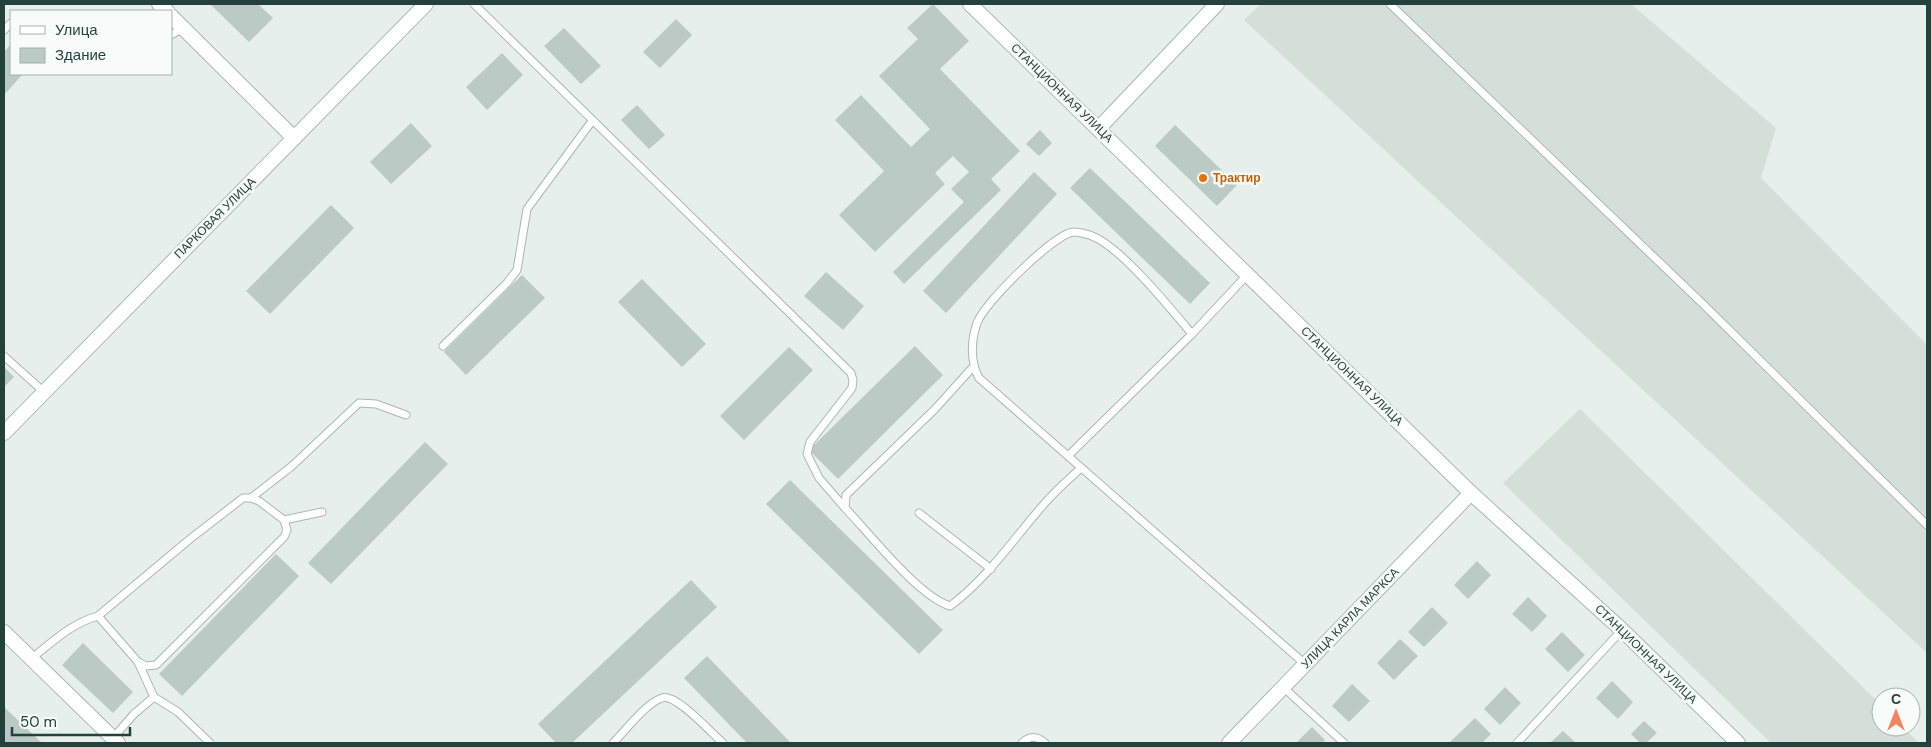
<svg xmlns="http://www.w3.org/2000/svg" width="1931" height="747" font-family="'DM Sans',sans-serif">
  <rect width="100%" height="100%" fill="#e6efeb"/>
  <g fill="#d4dfda">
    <path d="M1261,4H1631L1776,128L1761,178L1927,345V653L1244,20Z"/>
    <path d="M1580,409L1881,705V727H1903L1919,743H1771L1503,483Z"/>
  </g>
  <g fill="#bbcac4">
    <path d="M210,4H258L273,18L249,42Z"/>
    <path d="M933,4L969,41L940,69L1020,151L991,179L1001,190L904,284L893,272L964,202L951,189L969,172L953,156L935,173L945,184L875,252L839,215L884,171L835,120L861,95L911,147L930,129L879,76L918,39L907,28Z"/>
    <path d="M676,19L692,35L660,68L643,52Z"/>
    <path d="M564,28L601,66L581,84L544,46Z"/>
    <path d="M11,44V74H23L4,95V52Z"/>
    <path d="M502,53L523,75L487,110L466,87Z"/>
    <path d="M637,105L665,135L649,149L621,120Z"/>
    <path d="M411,123L432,146L391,184L370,162Z"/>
    <path d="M1175,125L1237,185L1217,206L1155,146Z"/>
    <path d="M1040,130L1052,143L1039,156L1026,144Z"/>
    <path d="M1090,168L1210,283L1190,304L1070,188Z"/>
    <path d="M1034,172L1057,194L946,313L923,291Z"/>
    <path d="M331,205L354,228L270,314L246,291Z"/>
    <path d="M826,272L864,306L843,330L804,296Z"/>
    <path d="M522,275L545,298L466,375L444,352Z"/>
    <path d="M642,279L706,344L682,367L618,302Z"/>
    <path d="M915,346L943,375L838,479L809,450Z"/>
    <path d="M789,347L813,370L744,440L720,416Z"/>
    <path d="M4,367L14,377L4,387Z"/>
    <path d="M425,442L448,464L331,584L308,563Z"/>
    <path d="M790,480L943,630L919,654L766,504Z"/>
    <path d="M276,554L299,576L182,696L159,674Z"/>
    <path d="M1477,561L1491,575L1468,599L1454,585Z"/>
    <path d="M691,580L717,607L572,743H556L538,724Z"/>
    <path d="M1528,597L1547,616L1532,632L1512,614Z"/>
    <path d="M1432,607L1448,623L1424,647L1408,632Z"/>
    <path d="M1562,632L1585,655L1568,672L1545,649Z"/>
    <path d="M1400,639L1418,656L1394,680L1377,663Z"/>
    <path d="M83,643L133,692L113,713L62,665Z"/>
    <path d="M707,656L791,743H747L684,678Z"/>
    <path d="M1612,681L1633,702L1618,719L1596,698Z"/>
    <path d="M1352,684L1370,701L1349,722L1332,706Z"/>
    <path d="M1505,687L1521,703L1500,725L1484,709Z"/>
    <path d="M4,707L42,743H7L4,741Z"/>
    <path d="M1475,718L1491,734L1482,743H1449Z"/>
    <path d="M1644,721L1657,733L1646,743H1640L1631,734Z"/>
    <path d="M1312,727L1325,740L1322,743H1296Z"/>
    <path d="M1563,731L1576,743H1550Z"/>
  </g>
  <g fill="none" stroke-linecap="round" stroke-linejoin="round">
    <g stroke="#a8b8b2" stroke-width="9">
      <g id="lane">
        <path d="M474,4L851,373L853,380L852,388L810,442L807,454L819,478L845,508"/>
        <path d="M1390,4L1705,306L1927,525"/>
        <path d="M4,30L11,23"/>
        <path d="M171,35L183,28"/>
        <path d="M1192,334C1171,309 1121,247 1092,236C1088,234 1078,232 1073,232C1053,235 984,303 977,323C971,340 970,362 979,378L1305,664"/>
        <path d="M443,346L507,283L517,270L527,209L592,121"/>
        <path d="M4,356L44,392"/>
        <path d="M973,367L935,409L846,495L845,508C870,534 918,596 950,606C988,578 1014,538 1045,503C1056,490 1069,479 1081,468"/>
        <path d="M1068,456L1192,334L1248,274"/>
        <path d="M251,498L259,501L284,520L322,512"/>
        <path d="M919,513L991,569"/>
        <path d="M98,616L138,662L154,697L178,712L210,743"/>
        <path d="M31,659C52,642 72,623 98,616L190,539L243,498H251L292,466L359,403L376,404L406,415"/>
        <path d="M138,662L146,666L156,665L284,537L287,530L284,520"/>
        <path d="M1283,687L1344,743"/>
        <path d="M113,738L134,714L154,697"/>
        <path d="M613,743C625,731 646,703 662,698C676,693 711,733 723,743"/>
        <path d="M1022,743C1030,735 1037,736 1045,743"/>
        <path d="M1517,743L1622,630"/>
      </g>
    </g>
    <g stroke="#a8b8b2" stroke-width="16">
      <g id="street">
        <path d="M159,4L167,11"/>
        <path d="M970,4L1471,493L1622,630L1738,743"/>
        <path d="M171,16L294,138"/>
        <path d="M1099,128L1217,4"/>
        <path d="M4,433L426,4"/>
        <path d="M4,632L118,743"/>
        <path d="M1229,743L1471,493"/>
      </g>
    </g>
    <use href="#lane" stroke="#fff" stroke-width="7"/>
    <use href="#street" stroke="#fff" stroke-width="14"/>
  </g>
  <circle fill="#e8710a" stroke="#f7fbf9" stroke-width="2" cx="1203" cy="178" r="5"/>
  <g text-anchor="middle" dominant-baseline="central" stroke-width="5" stroke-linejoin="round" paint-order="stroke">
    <g font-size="12" fill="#24423a" stroke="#f7fbf9">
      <text transform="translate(1062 93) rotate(44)">СТАНЦИОННАЯ УЛИЦА</text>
      <text transform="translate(215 218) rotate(-45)">ПАРКОВАЯ УЛИЦА</text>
      <text transform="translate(1352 376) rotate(44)">СТАНЦИОННАЯ УЛИЦА</text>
      <text transform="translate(1350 618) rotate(-46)">УЛИЦА КАРЛА МАРКСА</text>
      <text transform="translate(1646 654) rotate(44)">СТАНЦИОННАЯ УЛИЦА</text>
    </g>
    <g font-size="12" font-weight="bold" fill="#c56008" stroke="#f7fbf9" text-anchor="start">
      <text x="1213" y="178">Трактир</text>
    </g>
  </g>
  <rect width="1931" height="747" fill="none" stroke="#24423a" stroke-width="10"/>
  <rect x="10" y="10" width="162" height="65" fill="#f7fbf9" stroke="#a3b1ad"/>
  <rect x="20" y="26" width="25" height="8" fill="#ffffff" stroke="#a3b1ad"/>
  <text x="55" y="35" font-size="15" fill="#24423a">Улица</text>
  <rect x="20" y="48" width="25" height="15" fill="#bbcac4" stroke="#a3b1ad"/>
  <text x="55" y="60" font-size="15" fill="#24423a">Здание</text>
  <g transform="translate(1896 712)"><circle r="24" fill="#f7fbf9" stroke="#a3b1ad"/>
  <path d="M0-4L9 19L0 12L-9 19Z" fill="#f4845f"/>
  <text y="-8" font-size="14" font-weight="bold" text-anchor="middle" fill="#24423a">С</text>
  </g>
  <path d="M12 727v8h118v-8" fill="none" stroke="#24423a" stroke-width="2.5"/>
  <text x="20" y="727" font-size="15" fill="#24423a" stroke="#f7fbf9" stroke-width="4" paint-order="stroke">50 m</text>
</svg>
